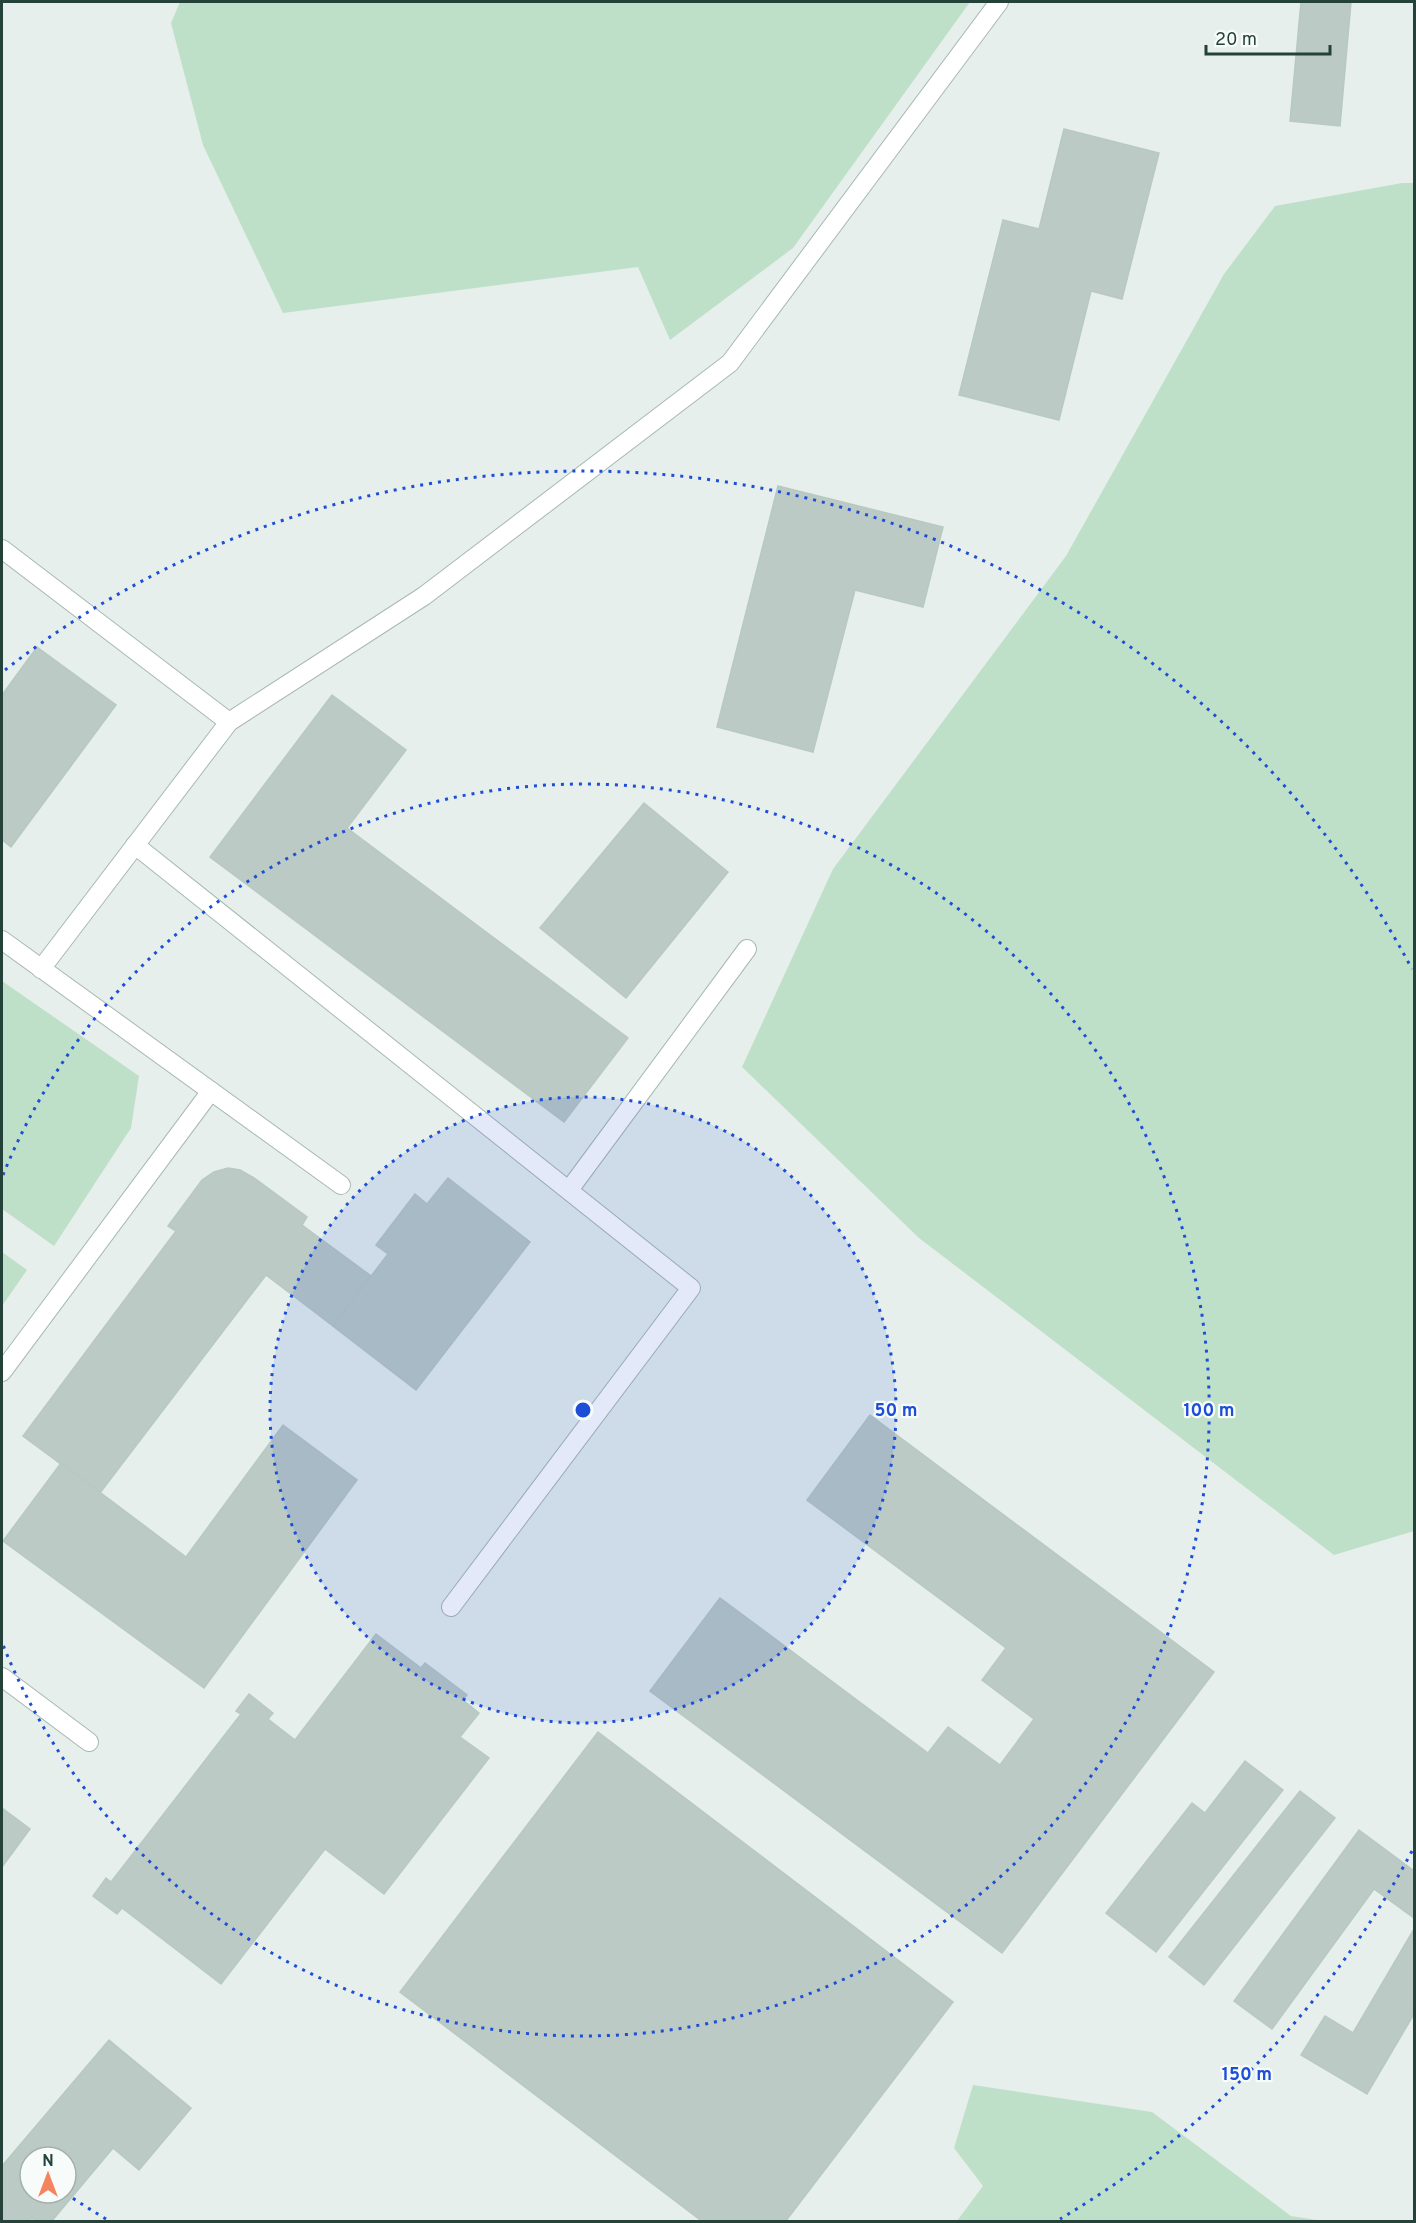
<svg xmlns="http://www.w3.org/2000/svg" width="1416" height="2223" font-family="Overpass,sans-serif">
  <rect width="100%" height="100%" fill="#e6efeb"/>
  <g fill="#bfe0c8">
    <path d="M180,2H970L793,248L670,340L638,267L283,313L203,145L171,23Z"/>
    <path d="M1402,183H1414V1531L1334,1555L919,1238L742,1067L833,869L1066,556L1224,274L1275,206Z"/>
    <path d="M2,981L139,1076L131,1128L54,1246L2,1209Z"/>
    <path d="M2,1252L27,1270L2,1306Z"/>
    <path d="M973,2085L1152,2112L1291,2216L1323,2221H957L983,2186L954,2148Z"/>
  </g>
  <g fill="#bbcac4" stroke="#b8c9c2" stroke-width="1.5" fill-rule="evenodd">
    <path d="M1301,2H1351L1340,126L1290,121Z"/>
    <path d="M1064,129L1159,153L1122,299L1091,291L1059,420L959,395L1003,220L1039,229Z"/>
    <path d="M778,486L943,527L923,607L855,590L813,752L717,727Z"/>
    <path d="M37,647L116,705L11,847L2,840V695Z"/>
    <path d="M332,695L406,750L347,828L628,1038L564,1122L210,857Z"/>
    <path d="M644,803L728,872L626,998L540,928Z"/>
    <path d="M228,1168L240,1170L254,1178L307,1217L302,1225L371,1276L333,1326L266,1275L100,1493L23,1436L176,1231L168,1226L202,1180L214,1172Z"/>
    <path d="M448,1178L530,1242L416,1390L333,1326L388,1254L376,1245L415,1194L427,1204Z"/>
    <path d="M870,1415L1214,1672L1002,1953L650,1691L720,1598L928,1753L948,1727L1000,1765L1034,1719L982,1680L1006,1648L807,1500Z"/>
    <path d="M283,1425L357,1480L204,1688L3,1541L61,1463L186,1557Z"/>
    <path d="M376,1634L421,1668L425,1663L467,1695L463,1700L479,1713L460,1737L489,1758L384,1894L325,1849L221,1984L122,1908L117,1914L93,1896L106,1878L111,1882L241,1714L236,1711L249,1694L273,1713L268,1719L295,1740Z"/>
    <path d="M598,1732L953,2002L785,2222H703L400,1992Z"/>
    <path d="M1245,1761L1283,1790L1156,1952L1106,1913L1192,1803L1205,1813Z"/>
    <path d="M1300,1791L1335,1818L1204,1985L1169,1957Z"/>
    <path d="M2,1808L30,1829L2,1867Z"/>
    <path d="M1359,1830L1414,1871V1918L1374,1889L1272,2029L1234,2001Z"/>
    <path d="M1414,1929V2014L1367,2094L1301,2055L1325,2016L1353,2033Z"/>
    <path d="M109,2040L191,2108L139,2170L113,2148L51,2222H36L32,2218L28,2222H2V2166ZM30,2157H66V2193H30Z"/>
  </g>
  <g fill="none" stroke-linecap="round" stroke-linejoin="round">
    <g stroke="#a8b8b2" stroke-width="20">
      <g id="minor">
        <path d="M2,549L229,722"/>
        <path d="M135,845L691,1288L451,1607"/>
        <path d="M2,940L341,1185"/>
        <path d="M41,969L229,722L424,596L730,363L999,2"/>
        <path d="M569,1190L747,949"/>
        <path d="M2,1372L211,1091"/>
        <path d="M2,1677L89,1742"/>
      </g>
    </g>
    <use href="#minor" stroke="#fff" stroke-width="18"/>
  </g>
  <circle cx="583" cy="1410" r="313" fill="#1d4ed8" fill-opacity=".12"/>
  <g fill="none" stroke="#1d4ed8" stroke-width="3" stroke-dasharray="3 6">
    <circle cx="583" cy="1410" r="313"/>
    <path d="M3 1175A626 626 0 1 1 3 1645"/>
    <path d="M1412 1851A939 939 0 0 1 1060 2219M106 2219A939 939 0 0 1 65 2193M5 670A939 939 0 0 1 1412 969"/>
  </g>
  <circle cx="583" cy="1410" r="9" fill="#1d4ed8" stroke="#f7fbf9" stroke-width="3"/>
  <g font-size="18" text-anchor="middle" font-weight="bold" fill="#1d4ed8" stroke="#f7fbf9" stroke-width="4.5" stroke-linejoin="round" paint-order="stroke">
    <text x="896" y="1416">50 m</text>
    <text x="1209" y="1416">100 m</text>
    <text x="1247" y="2080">150 m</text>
  </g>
  <rect width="1416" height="2223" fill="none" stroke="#24423a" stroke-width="6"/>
  <g transform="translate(48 2175)"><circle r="28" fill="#f7fbf9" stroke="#a3b1ad" stroke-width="1.5"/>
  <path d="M0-4.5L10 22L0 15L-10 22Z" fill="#f4845f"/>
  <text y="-9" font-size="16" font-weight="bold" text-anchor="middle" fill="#24423a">N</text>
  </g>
  <path d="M1206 45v9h124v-9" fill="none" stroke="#24423a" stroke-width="3"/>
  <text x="1215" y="45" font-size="18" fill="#24423a" stroke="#f7fbf9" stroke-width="4.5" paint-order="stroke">20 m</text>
</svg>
